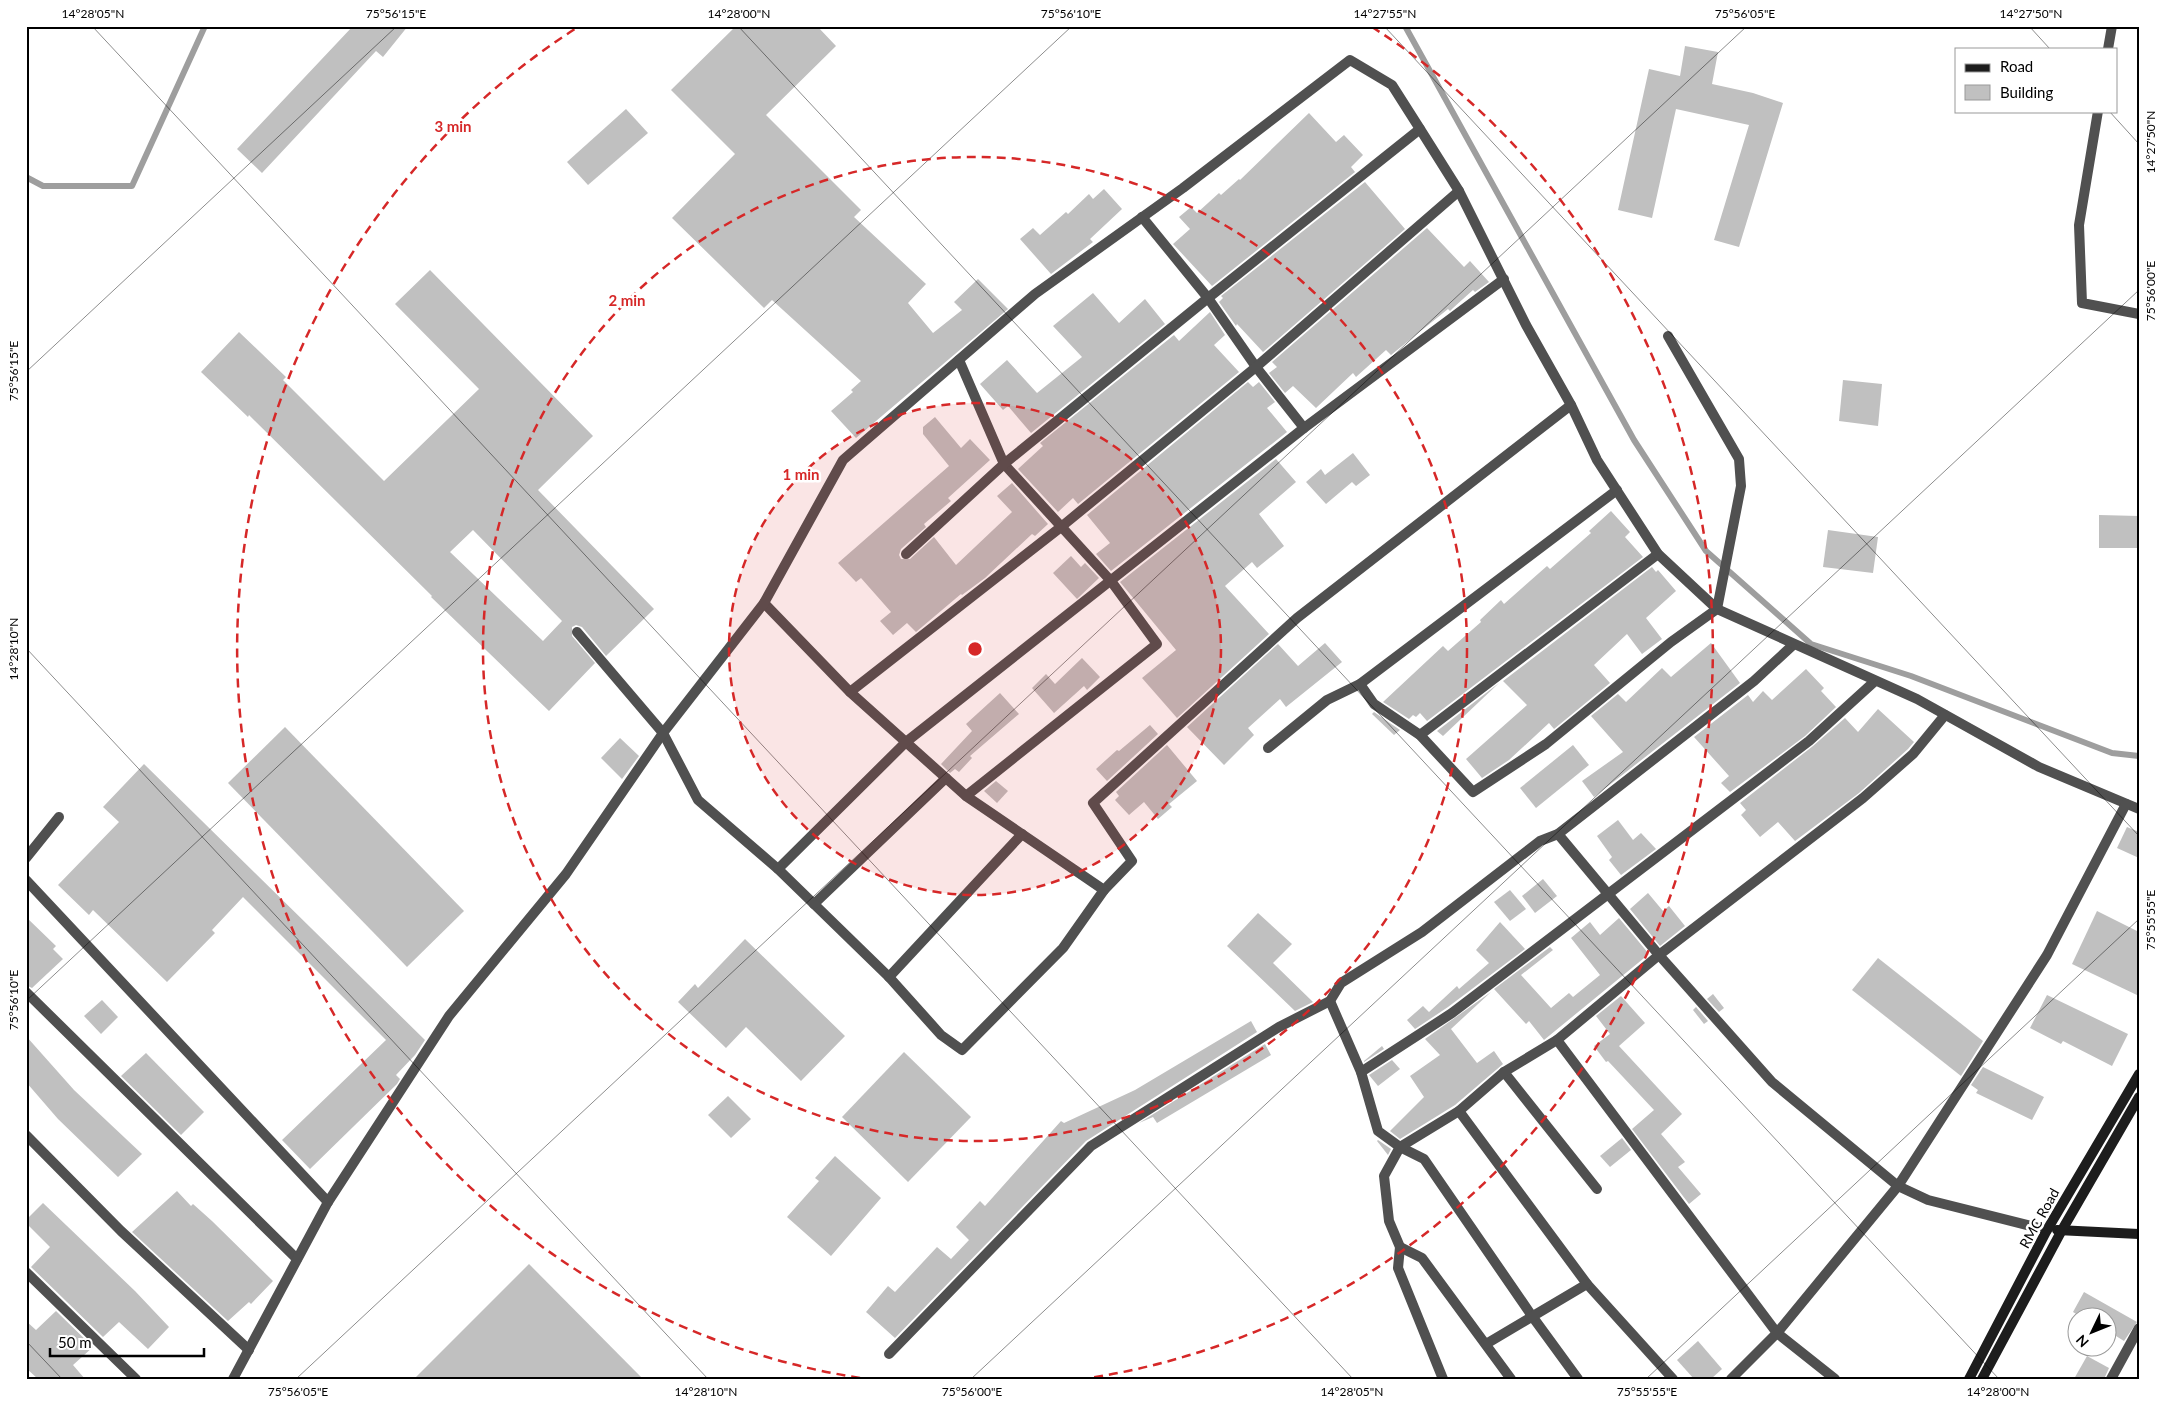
<svg xmlns="http://www.w3.org/2000/svg" width="2165" height="1405" font-family="Lato,sans-serif">
  <rect width="100%" height="100%" fill="#fff"/>
  <g fill="none" stroke-linecap="round" stroke-linejoin="round">
    <g stroke="#9e9e9e" stroke-width="6">
      <path d="M1405,26L1634,440L1706,551L1811,644L1911,676L2112,753L2139,756"/>
      <path d="M26,177L43,186H132L205,26"/>
    </g>
  </g>
  <g fill="#c0c0c0" fill-rule="evenodd">
    <path d="M353,26H408L383,57L376,51L262,173L237,149Z"/>
    <path d="M736,26H817L836,46L766,115L861,210L854,217L926,284L908,303L933,333L962,310L954,302L978,279L1008,309L856,438L831,411L853,392L851,390L861,381L772,300L764,308L672,218L735,154L671,90Z"/>
    <path d="M1685,46L1718,52L1712,84L1753,93L1783,103L1739,247L1714,240L1749,125L1676,109L1652,218L1618,210L1649,69L1680,76Z"/>
    <path d="M626,109L648,133L588,185L567,162Z"/>
    <path d="M1309,113L1336,142L1344,135L1363,155L1351,167L1355,172L1212,286L1173,244L1190,229L1179,217L1191,207L1197,213L1219,193L1221,195L1239,179L1240,180Z"/>
    <path d="M1365,182L1405,229L1263,352L1237,324L1236,326L1219,302L1223,298L1221,296Z"/>
    <path d="M1104,189L1122,209L1090,239L1093,242L1051,274L1020,239L1033,228L1040,235L1066,212L1068,214L1089,194L1093,199Z"/>
    <path d="M1427,228L1464,267L1470,261L1489,282L1475,292L1473,290L1453,308L1450,311L1448,309L1391,355L1386,350L1356,377L1353,373L1316,408L1293,386L1285,393L1269,373L1277,367L1272,362Z"/>
    <path d="M430,270L593,436L538,490L654,609L606,656L582,627L576,625L572,627V636L595,663L549,711L431,597L432,596L249,415L248,417L201,372L239,332L286,377L283,380L384,481L479,389L395,304ZM473,530L562,621L543,641L450,552Z"/>
    <path d="M1093,293L1119,323L1145,299L1165,324L1031,433L1008,406L1003,410L980,384L1007,360L1037,393L1082,357L1053,326Z"/>
    <path d="M1210,312L1225,335L1214,345L1239,372L1078,504L1073,498L1058,512L1018,469L1043,446L1040,443L1174,335L1179,341Z"/>
    <path d="M1843,380L1882,384L1878,426L1839,421Z"/>
    <path d="M1248,382L1253,387L1259,382L1275,402L1267,408L1287,432L1111,571L1096,554L1110,543L1087,515Z"/>
    <path d="M935,417L961,448L970,439L990,460L948,498L951,501L924,524L926,527L901,549L899,555L901,559H910L934,537L956,565L1012,512L997,496L1012,483L1048,524L1035,536L1032,534L985,578L962,595L961,594L916,632L907,623L893,635L880,621L891,612L861,578L856,582L838,563L949,466L923,434V427Z"/>
    <path d="M1353,453L1370,475L1356,486L1352,482L1326,504L1306,482L1321,469L1325,475Z"/>
    <path d="M1276,459L1296,482L1259,514L1284,546L1257,568L1252,562L1225,586L1269,634L1177,718L1142,678L1176,650L1120,582Z"/>
    <path d="M1611,511L1630,532L1625,537L1643,557L1427,721L1420,713L1416,717L1413,715L1409,719L1383,702L1443,646L1448,651L1481,622L1480,620L1501,600L1504,604L1547,566L1550,569L1591,533L1589,531Z"/>
    <path d="M2099,515L2139,516V548H2099Z"/>
    <path d="M1828,530L1878,537L1873,573L1823,567Z"/>
    <path d="M1071,556L1081,567L1085,563L1099,578L1077,599L1053,573Z"/>
    <path d="M1652,567L1656,572L1658,570L1676,591L1646,618L1662,639L1642,654L1627,634L1594,665L1610,683L1554,729L1549,723L1509,760L1482,778L1466,759L1527,705L1503,681Z"/>
    <path d="M1325,643L1342,662L1286,707L1280,699L1248,728L1254,735L1224,765L1187,727L1278,644L1298,666Z"/>
    <path d="M1711,643L1740,683L1594,797L1582,781L1623,752L1591,716L1618,694L1626,702L1662,668L1671,677Z"/>
    <path d="M1082,658L1100,677L1087,690L1084,686L1054,713L1032,688L1046,674L1055,684Z"/>
    <path d="M1806,669L1824,688L1821,691L1836,707L1805,736L1730,792L1721,783L1729,776L1694,737L1748,695L1753,702L1763,691L1772,700Z"/>
    <path d="M1499,683L1443,736L1437,731Z"/>
    <path d="M1000,693L1019,714L970,756L972,758L959,772L955,769L950,773L941,764L972,731L966,724Z"/>
    <path d="M1878,709L1914,742L1908,749L1859,793L1795,841L1778,822L1760,837L1741,815L1746,810L1740,803L1813,746L1845,718L1858,732Z"/>
    <path d="M1374,712L1400,730L1394,735L1372,714Z"/>
    <path d="M1150,725L1158,734L1107,781L1096,769L1117,750L1119,751Z"/>
    <path d="M285,727L464,911L407,967L228,783Z"/>
    <path d="M620,738L639,756L622,779L601,758Z"/>
    <path d="M1167,745L1197,781L1169,804L1172,807L1158,819L1144,802L1129,815L1115,800L1119,796L1116,792Z"/>
    <path d="M1573,745L1589,765L1536,808L1520,788Z"/>
    <path d="M144,764L425,1040L415,1055L396,1075L400,1079L397,1084L310,1169L282,1140L386,1040L243,897L212,930L215,933L167,982L93,910L89,915L58,885L119,822L103,807Z"/>
    <path d="M996,781L1008,791L997,803L984,791Z"/>
    <path d="M1618,820L1633,840L1641,833L1656,849L1621,875L1609,860L1612,857L1597,836Z"/>
    <path d="M2127,827L2139,832V858L2117,848Z"/>
    <path d="M1543,879L1557,896L1535,913L1522,896Z"/>
    <path d="M1510,890L1526,909L1510,921L1494,902Z"/>
    <path d="M1648,893L1663,911L1669,906L1685,926L1660,946L1630,909Z"/>
    <path d="M2097,911L2139,932V996L2072,964Z"/>
    <path d="M1258,913L1292,944L1273,963L1313,1002L1295,1011L1227,946Z"/>
    <path d="M26,917L56,946L53,949L63,959L32,988L26,985Z"/>
    <path d="M1619,918L1649,954L1544,1040L1529,1021L1526,1024L1494,989L1550,947L1553,950L1521,975L1551,1008L1569,993L1573,997L1600,975L1571,938L1590,922L1600,935Z"/>
    <path d="M1500,922L1525,949L1448,1007L1415,1029L1407,1020L1423,1006L1429,1012L1457,986L1459,989L1489,963L1476,950Z"/>
    <path d="M745,939L845,1036L801,1081L746,1027L726,1048L678,1002L695,984L698,988Z"/>
    <path d="M1878,958L1983,1041L1961,1076L1852,990Z"/>
    <path d="M1491,992L1451,1029L1477,1063L1494,1051L1503,1064L1455,1105L1400,1139L1390,1131L1424,1097L1410,1076L1440,1055L1425,1039Z"/>
    <path d="M1713,994L1724,1008L1719,1012L1707,999Z"/>
    <path d="M2047,995L2128,1034L2112,1066L2063,1041L2061,1044L2030,1028Z"/>
    <path d="M1621,996L1645,1023L1619,1046L1682,1114L1661,1134L1685,1162L1678,1167L1701,1194L1689,1204L1632,1129L1654,1110L1608,1061L1606,1062L1594,1046L1610,1034L1596,1016Z"/>
    <path d="M102,1000L118,1017L101,1034L84,1016Z"/>
    <path d="M1696,1007L1708,1021L1704,1024L1693,1010Z"/>
    <path d="M1251,1021L1257,1032L1086,1141L895,1338L866,1312L888,1286L895,1292L937,1247L951,1259L969,1240L956,1227L980,1201L985,1206L1061,1121L1064,1123L1135,1090Z"/>
    <path d="M26,1036L74,1090L142,1154L118,1177L58,1119L26,1082Z"/>
    <path d="M1265,1044L1271,1055L1157,1123L1153,1117L1139,1123Z"/>
    <path d="M1382,1046L1384,1049L1364,1062V1061Z"/>
    <path d="M904,1052L971,1117L908,1182L842,1117Z"/>
    <path d="M146,1053L204,1112L181,1135L121,1076Z"/>
    <path d="M1392,1060L1400,1069L1378,1086L1369,1075Z"/>
    <path d="M1983,1067L2044,1097L2032,1120L1976,1093L1978,1090L1971,1085Z"/>
    <path d="M728,1096L751,1119L731,1138L708,1115Z"/>
    <path d="M1622,1138L1631,1150L1610,1167L1600,1156Z"/>
    <path d="M1378,1140L1391,1149L1388,1155L1377,1141Z"/>
    <path d="M835,1156L881,1198L831,1256L787,1217L819,1181L815,1178Z"/>
    <path d="M177,1191L191,1206L193,1204L212,1221L273,1281L251,1304L249,1302L228,1321L132,1232Z"/>
    <path d="M43,1203L135,1291L169,1327L148,1349L119,1322L103,1337L31,1267L50,1247L26,1223V1220Z"/>
    <path d="M529,1264L643,1379H414Z"/>
    <path d="M2084,1292L2137,1322L2124,1341L2108,1331V1318H2083L2073,1312Z"/>
    <path d="M56,1311L93,1347L73,1365L85,1379H38L26,1368V1321L36,1330Z"/>
    <path d="M1698,1341L1722,1369L1711,1379H1694L1677,1360Z"/>
    <path d="M2087,1356L2109,1368L2104,1379H2074Z"/>
  </g>
  <g fill="none" stroke-linecap="round" stroke-linejoin="round">
    <g stroke="#505050" stroke-width="10">
      <path d="M2108,49L2112,26"/>
      <path d="M2098,111L2079,225L2082,303L2139,314"/>
      <path d="M1142,217L1208,298L1256,367L1304,428"/>
      <path d="M959,360L1004,464L1111,581L1157,644L966,796"/>
      <path d="M906,554L1004,464L1208,298L1420,129"/>
      <path d="M764,603L850,692L966,796L1104,890L1132,861L1093,803L1297,618L1571,405"/>
      <path d="M577,632L663,733L698,800L778,869L889,977L941,1035L962,1050L1063,948L1104,890"/>
      <path d="M1360,684L1374,704L1420,735L1473,792L1546,744L1671,642L1717,609L1741,486L1739,459L1668,336"/>
      <path d="M850,692L1061,527L1256,367L1459,191"/>
      <path d="M1420,735L1658,554"/>
      <path d="M1268,748L1327,700L1360,684L1617,490"/>
      <path d="M1558,834L1659,955L1772,1082L1898,1186L1928,1200L2047,1230"/>
      <path d="M26,858L59,817"/>
      <path d="M778,869L906,742L1304,428L1504,279"/>
      <path d="M26,880L328,1202"/>
      <path d="M814,904L946,778"/>
      <path d="M889,977L1022,834"/>
      <path d="M26,992L297,1259"/>
      <path d="M1330,1001L1361,1072L1378,1131L1400,1147L1424,1159L1532,1316L1578,1379"/>
      <path d="M1557,1040L1777,1333L1835,1379"/>
      <path d="M1361,1072L1452,1013L1809,741L1875,681"/>
      <path d="M1504,1072L1597,1189"/>
      <path d="M1459,1111L1587,1284L1673,1379"/>
      <path d="M26,1135L121,1231L249,1350"/>
      <path d="M1400,1247L1422,1258L1511,1379"/>
      <path d="M26,1272L136,1379"/>
      <path d="M1486,1344L1587,1284"/>
      <path d="M889,1354L1091,1146L1279,1027L1330,1001L1341,983L1422,932L1540,841L1558,834L1754,681L1793,645"/>
      <path d="M233,1379L328,1202L449,1016L566,874L663,733L764,603L843,460L1035,294L1183,188L1350,60L1392,85L1420,129L1459,191L1526,325L1571,405L1597,460L1658,554L1717,609L1917,699L2039,767L2139,809"/>
      <path d="M1443,1379L1398,1268L1400,1247L1389,1221L1384,1176L1400,1147L1459,1111L1504,1072L1557,1040L1659,955L1863,798L1913,754L1945,715"/>
      <path d="M1731,1379L1777,1333L1898,1186L2047,955L2126,804"/>
      <path d="M2111,1379L2139,1328"/>
    </g>
    <g stroke="#1d1d1d" stroke-width="10">
      <path d="M2057,1230L2139,1234"/>
      <path d="M1969,1379L2047,1230L2139,1074"/>
      <path d="M1982,1379L2062,1230L2139,1097"/>
    </g>
  </g>
  <path fill="none" stroke="#000" stroke-width="1" stroke-opacity="0.45" d="M92,26L1353,1379M738,26L1999,1379M1384,26L2139,836M2029,26L2050,49M2109,111L2139,144M26,372L397,26M26,648L708,1379M26,1001L1072,26M26,1341L62,1379M296,1379L1747,26M971,1379L2139,290M1646,1379L2139,919"/>
  <circle cx="975" cy="649" r="246" fill="#d62828" fill-opacity=".12"/>
  <g fill="none" stroke="#d62828" stroke-width="2.5" stroke-dasharray="9 6">
    <circle cx="975" cy="649" r="246"/>
    <circle cx="975" cy="649" r="492"/>
    <path d="M860 1378A738 738 0 0 1 578 27M1372 27A738 738 0 0 1 1090 1378"/>
  </g>
  <g text-anchor="middle" dominant-baseline="central" stroke-width="5" stroke-linejoin="round" paint-order="stroke">
    <g font-size="14" fill="#000" stroke="#fff">
      <text transform="translate(2039 1218) rotate(-61)">RMC Road</text>
    </g>
  </g>
  <circle cx="975" cy="649" r="8" fill="#d62828" stroke="#fff" stroke-width="2.5"/>
  <g font-size="15" text-anchor="middle" font-weight="bold" fill="#d62828" stroke="#fff" stroke-width="5" stroke-linejoin="round" paint-order="stroke">
    <text x="453" y="132">3 min</text>
    <text x="627" y="306">2 min</text>
    <text x="801" y="480">1 min</text>
  </g>
  <rect width="2165" height="1405" fill="none" stroke="#ffffff" stroke-width="55"/>
  <rect x="1955" y="48" width="162" height="65" fill="#ffffff" stroke="#999999"/>
  <rect x="1965" y="64" width="25" height="8" fill="#1d1d1d" stroke="#999999"/>
  <text x="2000" y="72" font-size="15" fill="#000000">Road</text>
  <rect x="1965" y="85" width="25" height="15" fill="#c0c0c0" stroke="#999999"/>
  <text x="2000" y="98" font-size="15" fill="#000000">Building</text>
  <g transform="translate(2092 1332) rotate(227)"><circle r="24" fill="#ffffff" stroke="#999999"/>
  <path d="M0-4L9 19L0 12L-9 19Z" fill="#000000"/>
  <text y="-8" font-size="14" font-weight="bold" text-anchor="middle" fill="#000000">N</text>
  </g>
  <path d="M50 1348v8h154v-8" fill="none" stroke="#000000" stroke-width="2.5"/>
  <text x="58" y="1348" font-size="15" fill="#000000" stroke="#ffffff" stroke-width="4" paint-order="stroke">50 m</text>
  <rect x="28" y="28" width="2110" height="1350" fill="none" stroke="#000" stroke-width="2"/>
  <g font-size="12" text-anchor="middle" fill="#000">
    <text x="93" y="18">14°28'05"N</text>
    <text x="396" y="18">75°56'15"E</text>
    <text x="739" y="18">14°28'00"N</text>
    <text x="1071" y="18">75°56'10"E</text>
    <text x="1385" y="18">14°27'55"N</text>
    <text x="1745" y="18">75°56'05"E</text>
    <text x="2031" y="18">14°27'50"N</text>
    <text transform="translate(2151 142) rotate(-90)" y="4">14°27'50"N</text>
    <text transform="translate(2151 291) rotate(-90)" y="4">75°56'00"E</text>
    <text transform="translate(14 371) rotate(-90)" y="4">75°56'15"E</text>
    <text transform="translate(14 649) rotate(-90)" y="4">14°28'10"N</text>
    <text transform="translate(2151 920) rotate(-90)" y="4">75°55'55"E</text>
    <text transform="translate(14 1000) rotate(-90)" y="4">75°56'10"E</text>
    <text x="298" y="1396">75°56'05"E</text>
    <text x="706" y="1396">14°28'10"N</text>
    <text x="972" y="1396">75°56'00"E</text>
    <text x="1352" y="1396">14°28'05"N</text>
    <text x="1647" y="1396">75°55'55"E</text>
    <text x="1998" y="1396">14°28'00"N</text>
  </g>
</svg>
